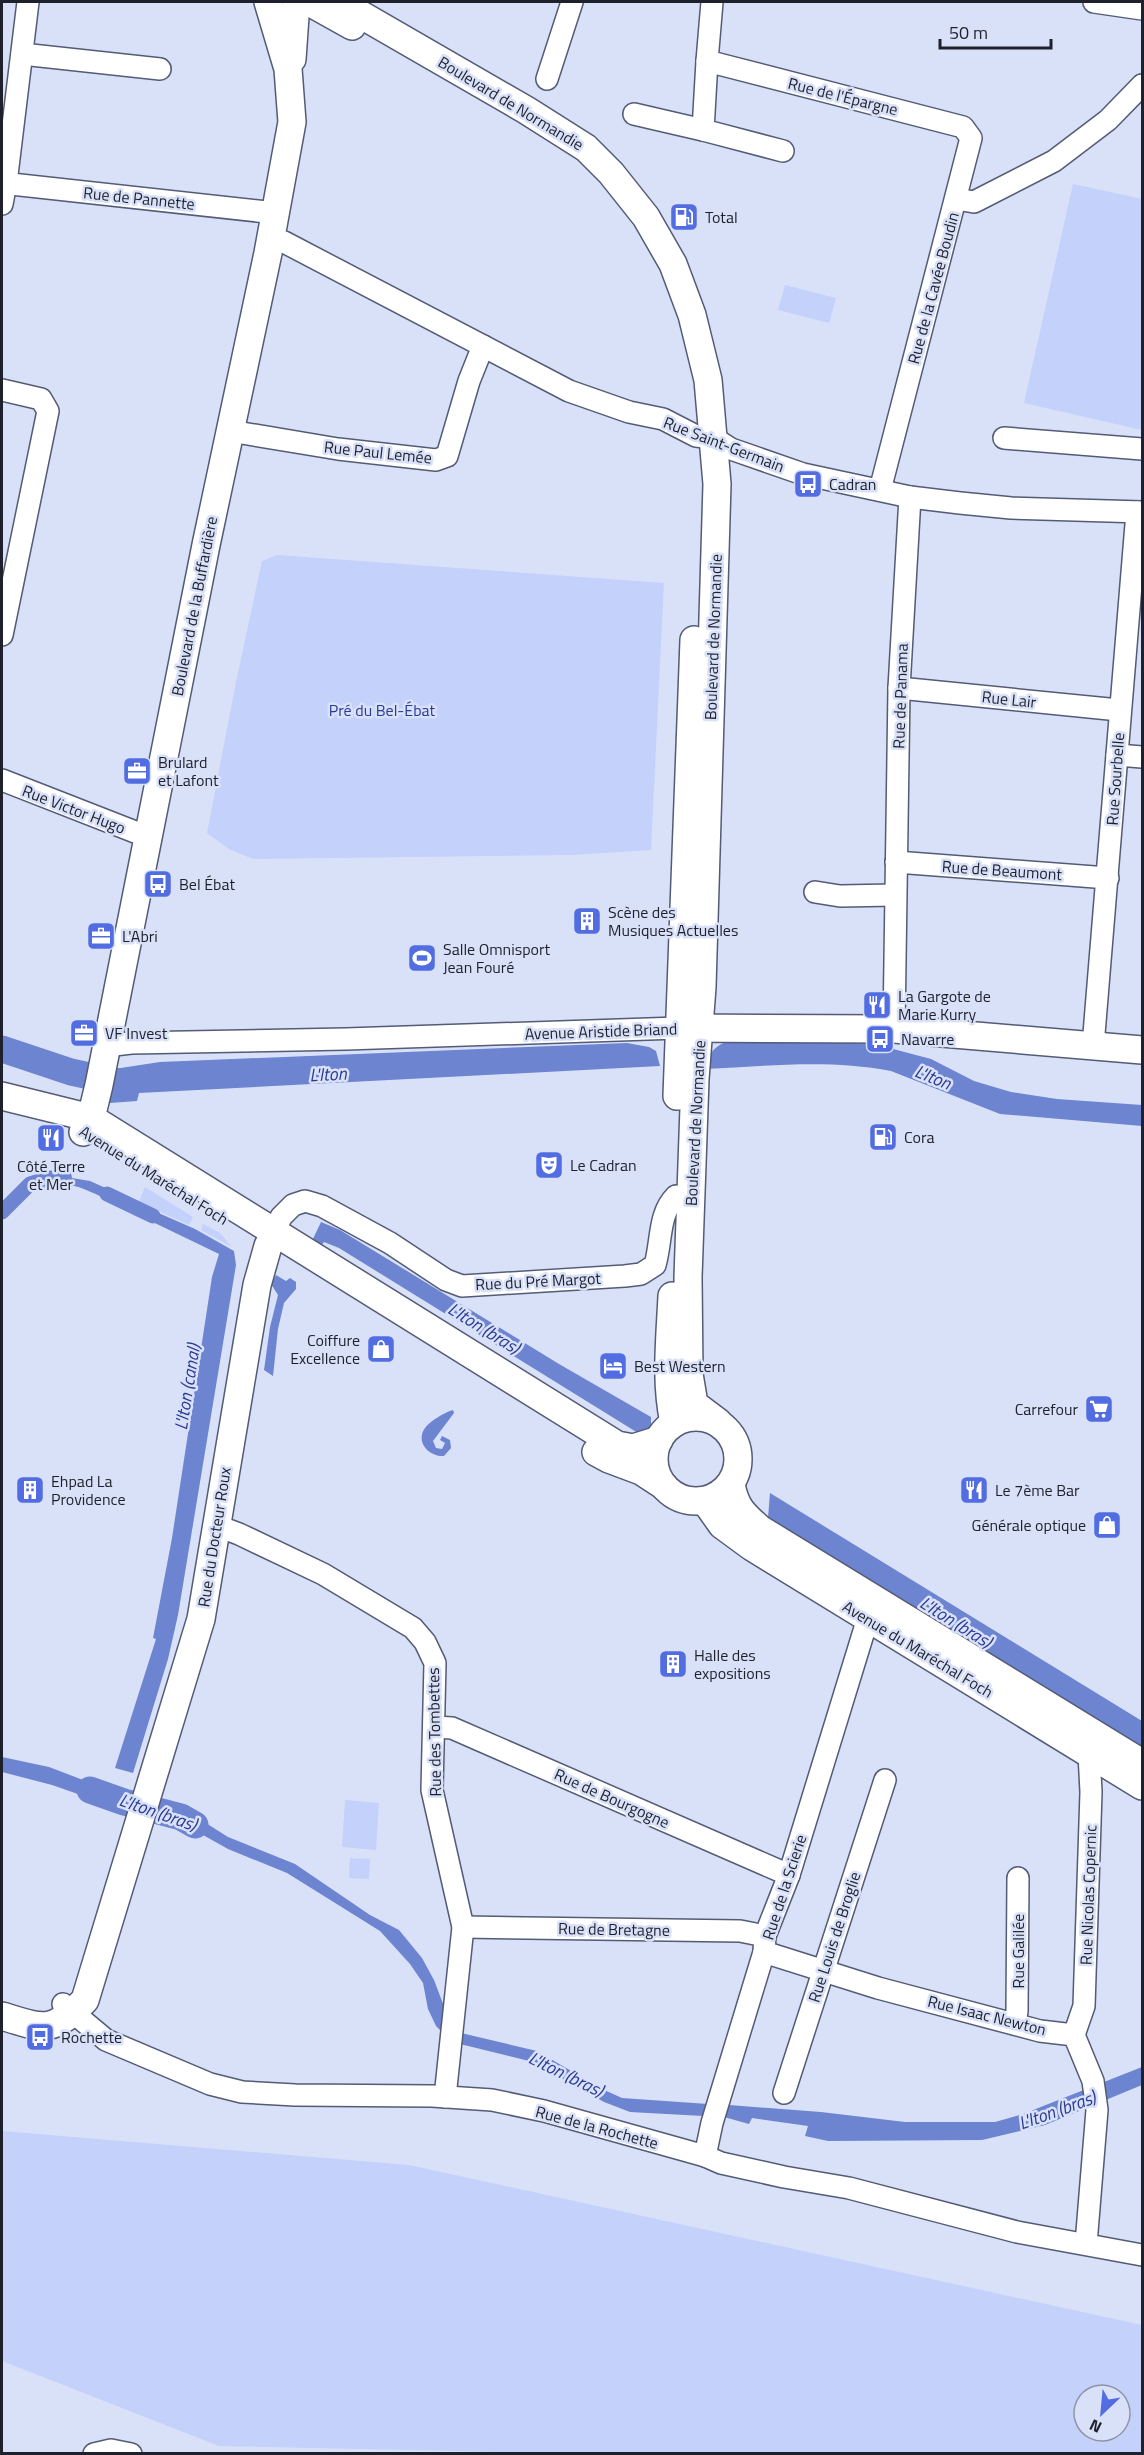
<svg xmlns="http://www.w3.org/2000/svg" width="1144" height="2455" font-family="'Titillium Web',sans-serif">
  <rect width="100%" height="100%" fill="#d9e1f9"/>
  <g fill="#c3d1fb" fill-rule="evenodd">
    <path d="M1073,184L1142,199V430L1024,403Z"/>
    <path d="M785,285L836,298L829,323L778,310Z"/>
    <path d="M277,555L664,583L651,850L571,855L253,859L229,849L207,833L236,682L262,561Z"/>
    <path d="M145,1187L193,1217L189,1225L139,1202Z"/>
    <path d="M203,1224L220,1233L232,1247L201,1230Z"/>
    <path d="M345,1800L379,1803L376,1850L342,1847Z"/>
    <path d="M350,1858L370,1859L369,1879L349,1878Z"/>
    <path d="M2,2131L409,2165L1142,2325V2453L500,2454V2452L219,2446L2,2361ZM1084,2395H1120V2431H1084Z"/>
  </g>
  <g fill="#6d84d0">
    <path d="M731,1040H816L878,1045L931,1059L974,1081L1011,1092L1057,1099L1142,1105V1126L1000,1114L891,1071C830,1059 767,1066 705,1069C707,1053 717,1044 731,1040Z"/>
    <path d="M2,1041L82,1068L79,1080L47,1067L2,1057Z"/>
    <path d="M627,1043L649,1047L656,1051L660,1066L139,1093L137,1101L110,1103L109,1099L114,1069L160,1062Z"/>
    <path d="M58,1171L71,1172L72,1178L90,1181L128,1198L124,1208C94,1194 62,1172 32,1191L29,1177H38Z"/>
    <path d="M20,1186L23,1199L2,1220V1204Z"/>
    <path d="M138,1204L195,1229L234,1251L236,1265L178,1615L168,1659L133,1773L115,1768L156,1639L153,1638L172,1538L212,1277L219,1254L134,1213Z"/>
    <path d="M321,1222L340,1230L559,1364L651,1417V1427L638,1433L339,1248L324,1242L321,1246L312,1241Z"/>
    <path d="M276,1275L286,1281L290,1278L296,1282V1289L284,1303L278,1329L273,1376L264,1370L270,1327L278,1295L271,1284Z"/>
    <path d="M453,1410L454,1413L433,1441L436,1448L442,1449L445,1443L440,1440L442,1436L450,1440L451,1448L444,1456C429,1457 415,1442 425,1428C430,1421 445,1412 453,1410Z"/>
    <path d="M770,1493L1142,1721V1748L768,1518Z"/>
    <path d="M2,1757L49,1767L125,1796L121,1809L52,1785L2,1772Z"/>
    <path d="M164,1802L182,1808L228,1837L295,1864L370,1915L399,1930L422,1958L434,1980L445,2009L441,2031L436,2026L428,2009L423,1983L410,1964L380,1931L287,1873L228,1849L194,1830L160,1821Z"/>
    <path d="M461,2033L537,2051L602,2089L622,2098L708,2104L703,2116L630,2112L604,2102L533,2062L460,2044Z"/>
    <path d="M1142,2067V2085L1045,2125L982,2140L828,2141L805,2136L808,2126L752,2118L749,2124L724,2117L729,2105L821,2112L905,2122H995L1023,2114Z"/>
  </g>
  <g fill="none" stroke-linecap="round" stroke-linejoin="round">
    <g stroke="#6d84d0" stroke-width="15">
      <path d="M107,1194L153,1216"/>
      <path d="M2,1212L30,1184L50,1178"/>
    </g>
    <g stroke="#6d84d0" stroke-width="27">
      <path d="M2,1049L71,1072L122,1083"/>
      <path d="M90,1790L124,1802L181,1817L195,1825"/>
    </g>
    <g stroke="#535b75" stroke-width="24">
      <g id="minor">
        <path d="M712,2L707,61L963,127L971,138L880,490"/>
        <path d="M1094,2L1142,9"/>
        <path d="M22,54L160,69"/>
        <path d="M547,79L572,2"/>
        <path d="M634,114L703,130L707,61"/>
        <path d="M703,130L783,151"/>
        <path d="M2,183L276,213"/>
        <path d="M956,199L974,202L1054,161L1108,120L1142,85"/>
        <path d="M2,204L6,183L28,2"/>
        <path d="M271,240L284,242L569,391L629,412L663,419L696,436L714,438L731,449L803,474L910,497L960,503L1011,508L1142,512"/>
        <path d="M2,390L41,399L48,411L2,635"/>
        <path d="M230,431L338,449L436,460L447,456L469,381L483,346"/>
        <path d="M1004,438L1142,449"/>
        <path d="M899,688L1119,710"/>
        <path d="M1117,755L1142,757"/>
        <path d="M2,780L148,837"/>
        <path d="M896,862L1108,878"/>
        <path d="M815,892L840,896L895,895"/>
        <path d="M894,1029L899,688L910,497"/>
        <path d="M106,1046L131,1043L346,1039L678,1028"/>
        <path d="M1093,1046L1137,512"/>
        <path d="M275,1232L281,1217L293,1205L305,1201L322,1206L390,1243L446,1280L462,1286L625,1276L641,1274L655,1265C662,1241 658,1214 676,1196"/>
        <path d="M215,1525L239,1534L323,1574L413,1628L425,1642L435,1663L432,1790L463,1927L445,2097"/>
        <path d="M434,1727L452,1728L789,1875"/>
        <path d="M463,1927L740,1931L765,1936"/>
        <path d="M764,1952L878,1988L1040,2031L1074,2035L1093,2081L1097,2110L1086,2244"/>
        <path d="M63,2004L106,2040L210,2084L242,2092L295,2095L432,2096L492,2100L544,2111L705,2156L721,2163L784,2177L849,2188L1017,2232L1142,2255"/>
        <path d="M1015,2024L1017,2011L1018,1878"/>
        <path d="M1074,2035L1084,2006L1091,1792L1089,1754"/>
        <path d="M784,2093L885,1780"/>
        <path d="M705,2156L712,2123L764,1952L765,1936L789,1875L868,1618"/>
        <path d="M94,2454L111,2450L131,2454"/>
      </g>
    </g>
    <g stroke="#535b75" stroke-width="30">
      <g id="major">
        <path d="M309,2L352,26"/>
        <path d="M339,2L526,110L586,148L611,173L646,217L673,264L692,315L708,380L717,484L702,987L695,1079L688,1277L689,1374L694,1404L718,1422"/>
        <path d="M292,59L296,2"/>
        <path d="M682,1028L894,1029L1142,1050"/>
        <path d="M2,1096L91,1118L617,1445L633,1448L659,1440"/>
        <path d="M677,1096L694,640"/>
        <path d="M83,1132L91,1118L99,1085L206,545L268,253L292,122L288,69L268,2"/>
        <path d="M672,1296C670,1339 665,1381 674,1423"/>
        <circle cx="696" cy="1459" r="42"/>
        <path d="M596,1452L609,1459L641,1471L664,1486"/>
        <path d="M731,1484C735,1507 743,1514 760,1529L1142,1763"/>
        <path d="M705,1501L722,1525L752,1547L1142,1786"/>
        <path d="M2,2016C44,2029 52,2034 85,2000L201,1619L257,1285L268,1246L275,1232"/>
      </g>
    </g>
    <use href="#minor" stroke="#fff" stroke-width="21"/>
    <use href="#major" stroke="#fff" stroke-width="27"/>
  </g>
  <defs>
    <g id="fuel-square" transform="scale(1.5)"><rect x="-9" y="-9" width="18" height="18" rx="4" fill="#526ce1" stroke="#d9e1f9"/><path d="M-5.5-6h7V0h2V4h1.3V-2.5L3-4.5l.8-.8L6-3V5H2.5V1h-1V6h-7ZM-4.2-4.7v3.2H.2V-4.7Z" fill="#fff"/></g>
    <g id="bus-square" transform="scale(1.5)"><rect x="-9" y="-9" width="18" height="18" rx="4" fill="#526ce1" stroke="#d9e1f9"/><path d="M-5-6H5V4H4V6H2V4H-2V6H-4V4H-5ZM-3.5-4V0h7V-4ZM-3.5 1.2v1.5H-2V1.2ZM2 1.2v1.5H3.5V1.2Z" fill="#fff"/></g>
    <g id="office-square" transform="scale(1.5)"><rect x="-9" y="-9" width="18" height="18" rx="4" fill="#526ce1" stroke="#d9e1f9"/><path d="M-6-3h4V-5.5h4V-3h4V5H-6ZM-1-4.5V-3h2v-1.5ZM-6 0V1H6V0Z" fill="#fff"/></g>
    <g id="building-square" transform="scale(1.5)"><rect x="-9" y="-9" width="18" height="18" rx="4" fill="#526ce1" stroke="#d9e1f9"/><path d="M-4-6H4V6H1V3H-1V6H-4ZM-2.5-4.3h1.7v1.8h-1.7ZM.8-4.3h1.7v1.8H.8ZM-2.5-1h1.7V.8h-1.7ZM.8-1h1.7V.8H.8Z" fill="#fff"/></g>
    <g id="stadium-square" transform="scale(1.5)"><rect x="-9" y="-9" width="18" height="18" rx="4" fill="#526ce1" stroke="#d9e1f9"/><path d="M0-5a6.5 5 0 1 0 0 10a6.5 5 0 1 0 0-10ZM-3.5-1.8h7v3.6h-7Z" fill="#fff"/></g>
    <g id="restaurant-square" transform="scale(1.5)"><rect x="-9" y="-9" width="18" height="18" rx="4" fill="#526ce1" stroke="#d9e1f9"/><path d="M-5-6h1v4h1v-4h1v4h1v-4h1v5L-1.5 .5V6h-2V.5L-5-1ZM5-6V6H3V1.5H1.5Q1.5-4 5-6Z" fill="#fff"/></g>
    <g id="theatre-square" transform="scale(1.5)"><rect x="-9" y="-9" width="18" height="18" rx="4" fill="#526ce1" stroke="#d9e1f9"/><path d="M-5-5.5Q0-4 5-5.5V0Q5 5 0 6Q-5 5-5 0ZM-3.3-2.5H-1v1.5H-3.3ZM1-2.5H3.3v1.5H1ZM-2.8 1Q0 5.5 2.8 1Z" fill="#fff"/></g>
    <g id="shop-square" transform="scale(1.5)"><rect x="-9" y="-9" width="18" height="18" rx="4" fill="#526ce1" stroke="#d9e1f9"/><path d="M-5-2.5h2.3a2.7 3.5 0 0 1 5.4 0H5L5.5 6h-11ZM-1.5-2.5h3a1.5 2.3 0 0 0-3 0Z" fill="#fff"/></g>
    <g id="hotel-square" transform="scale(1.5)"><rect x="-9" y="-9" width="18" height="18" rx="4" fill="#526ce1" stroke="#d9e1f9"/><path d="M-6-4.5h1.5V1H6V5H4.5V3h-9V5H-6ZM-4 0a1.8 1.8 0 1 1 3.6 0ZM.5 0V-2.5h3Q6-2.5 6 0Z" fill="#fff"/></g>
    <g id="supermarket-square" transform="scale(1.5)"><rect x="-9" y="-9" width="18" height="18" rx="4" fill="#526ce1" stroke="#d9e1f9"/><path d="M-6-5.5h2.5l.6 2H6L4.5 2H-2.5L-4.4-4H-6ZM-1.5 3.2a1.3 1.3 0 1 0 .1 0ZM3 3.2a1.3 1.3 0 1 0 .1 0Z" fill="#fff"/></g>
  </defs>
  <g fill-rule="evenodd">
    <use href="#fuel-square" x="684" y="217"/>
    <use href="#bus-square" x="808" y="484"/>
    <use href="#office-square" x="137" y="771"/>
    <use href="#bus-square" x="158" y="884"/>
    <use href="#building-square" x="587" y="921"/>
    <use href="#office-square" x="101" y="936"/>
    <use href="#stadium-square" x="422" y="958"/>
    <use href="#restaurant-square" x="877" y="1005"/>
    <use href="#office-square" x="84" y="1033"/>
    <use href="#bus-square" x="880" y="1039"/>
    <use href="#fuel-square" x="883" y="1137"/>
    <use href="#restaurant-square" x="51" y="1138"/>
    <use href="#theatre-square" x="549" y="1165"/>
    <use href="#shop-square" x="381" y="1349"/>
    <use href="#hotel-square" x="613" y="1366"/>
    <use href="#supermarket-square" x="1099" y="1409"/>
    <use href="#building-square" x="30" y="1490"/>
    <use href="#restaurant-square" x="974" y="1490"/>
    <use href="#shop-square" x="1107" y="1525"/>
    <use href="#building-square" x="673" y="1664"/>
    <use href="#bus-square" x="40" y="2037"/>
  </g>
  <g text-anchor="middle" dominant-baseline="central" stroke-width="5" stroke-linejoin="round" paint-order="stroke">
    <g font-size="16" fill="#1e212c" stroke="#d9e1f9">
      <text transform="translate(843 96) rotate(14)">Rue de l'Épargne</text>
      <text transform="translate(511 103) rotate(31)">Boulevard de Normandie</text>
      <text transform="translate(139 198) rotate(6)">Rue de Pannette</text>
      <text transform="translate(933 288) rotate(-75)">Rue de la Cavée Boudin</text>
      <text transform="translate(724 444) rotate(21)">Rue Saint-Germain</text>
      <text transform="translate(378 452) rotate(6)">Rue Paul Lemée</text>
      <text transform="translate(194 606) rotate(-79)">Boulevard de la Buffardière</text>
      <text transform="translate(713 637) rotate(-88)">Boulevard de Normandie</text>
      <text transform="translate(900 696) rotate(-88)">Rue de Panama</text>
      <text transform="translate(1009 699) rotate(6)">Rue Lair</text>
      <text transform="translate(1115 779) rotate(-86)">Rue Sourbelle</text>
      <text transform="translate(74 809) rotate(21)">Rue Victor Hugo</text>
      <text transform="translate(1002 870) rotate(4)">Rue de Beaumont</text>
      <text transform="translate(601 1031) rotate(-2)">Avenue Aristide Briand</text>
      <text transform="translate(695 1123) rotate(-87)">Boulevard de Normandie</text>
      <text transform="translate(154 1175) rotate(32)">Avenue du Maréchal Foch</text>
      <text transform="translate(538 1281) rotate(-3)">Rue du Pré Margot</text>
      <text transform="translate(214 1537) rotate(-81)">Rue du Docteur Roux</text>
      <text transform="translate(918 1649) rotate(31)">Avenue du Maréchal Foch</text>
      <text transform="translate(434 1732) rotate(-91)">Rue des Tombettes</text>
      <text transform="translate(612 1798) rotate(24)">Rue de Bourgogne</text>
      <text transform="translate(784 1887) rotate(-72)">Rue de la Scierie</text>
      <text transform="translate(1088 1895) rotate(-88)">Rue Nicolas Copernic</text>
      <text transform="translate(614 1929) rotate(1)">Rue de Bretagne</text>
      <text transform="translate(834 1937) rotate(-72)">Rue Louis de Broglie</text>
      <text transform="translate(1018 1951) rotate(-90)">Rue Galilée</text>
      <text transform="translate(987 2015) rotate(14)">Rue Isaac Newton</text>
      <text transform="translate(597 2127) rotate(15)">Rue de la Rochette</text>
    </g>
    <g font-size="16" fill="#1e212c" stroke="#d9e1f9" text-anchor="start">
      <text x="705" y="217">Total</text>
      <text x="829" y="484">Cadran</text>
      <text x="158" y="762">Brulard<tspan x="158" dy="18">et Lafont</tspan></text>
      <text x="179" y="884">Bel Ébat</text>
      <text x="608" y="912">Scène des<tspan x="608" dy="18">Musiques Actuelles</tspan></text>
      <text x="122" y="936">L'Abri</text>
      <text x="443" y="949">Salle Omnisport<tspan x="443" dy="18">Jean Fouré</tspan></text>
      <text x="898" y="996">La Gargote de<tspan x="898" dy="18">Marie Kurry</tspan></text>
      <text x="105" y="1033">VF Invest</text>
      <text x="901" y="1039">Navarre</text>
      <text x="904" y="1137">Cora</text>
      <text x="570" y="1165">Le Cadran</text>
      <text x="51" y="1166" text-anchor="middle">Côté Terre<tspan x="51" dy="18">et Mer</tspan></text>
      <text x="360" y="1340" text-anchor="end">Coiffure<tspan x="360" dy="18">Excellence</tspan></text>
      <text x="634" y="1366">Best Western</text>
      <text x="1078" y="1409" text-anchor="end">Carrefour</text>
      <text x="51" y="1481">Ehpad La<tspan x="51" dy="18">Providence</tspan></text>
      <text x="995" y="1490">Le 7ème Bar</text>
      <text x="1086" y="1525" text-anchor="end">Générale optique</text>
      <text x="694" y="1655">Halle des<tspan x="694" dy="18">expositions</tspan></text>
      <text x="61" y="2037">Rochette</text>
    </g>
    <g font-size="16" fill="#2b3b95" stroke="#d9e1f9">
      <text x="382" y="710">Pré du Bel-Ébat</text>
    </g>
    <g font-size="18" font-style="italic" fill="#2a3a93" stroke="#d9e1f9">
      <text transform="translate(328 1074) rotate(-3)">L'Iton</text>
      <text transform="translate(933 1077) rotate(22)">L'Iton</text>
      <text transform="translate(484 1328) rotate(32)">L'Iton (bras)</text>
      <text transform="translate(187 1387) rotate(-81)">L'Iton (canal)</text>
      <text transform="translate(956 1622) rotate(32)">L'Iton (bras)</text>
      <text transform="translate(158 1812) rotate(19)">L'Iton (bras)</text>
      <text transform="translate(566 2074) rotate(26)">L'Iton (bras)</text>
      <text transform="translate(1057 2110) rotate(-20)">L'Iton (bras)</text>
    </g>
  </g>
  <rect width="1144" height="2455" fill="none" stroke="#1e212c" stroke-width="6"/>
  <g transform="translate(1102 2413) rotate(206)"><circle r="28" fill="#d9e1f9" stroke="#8e94a7" stroke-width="1.5"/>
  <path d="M0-4.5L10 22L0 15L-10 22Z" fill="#526ce1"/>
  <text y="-9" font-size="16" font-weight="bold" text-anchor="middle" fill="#1e212c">N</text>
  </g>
  <path d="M940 39v9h111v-9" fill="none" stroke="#1e212c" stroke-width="3"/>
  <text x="949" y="39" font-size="18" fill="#1e212c" stroke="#d9e1f9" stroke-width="4.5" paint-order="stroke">50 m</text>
</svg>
